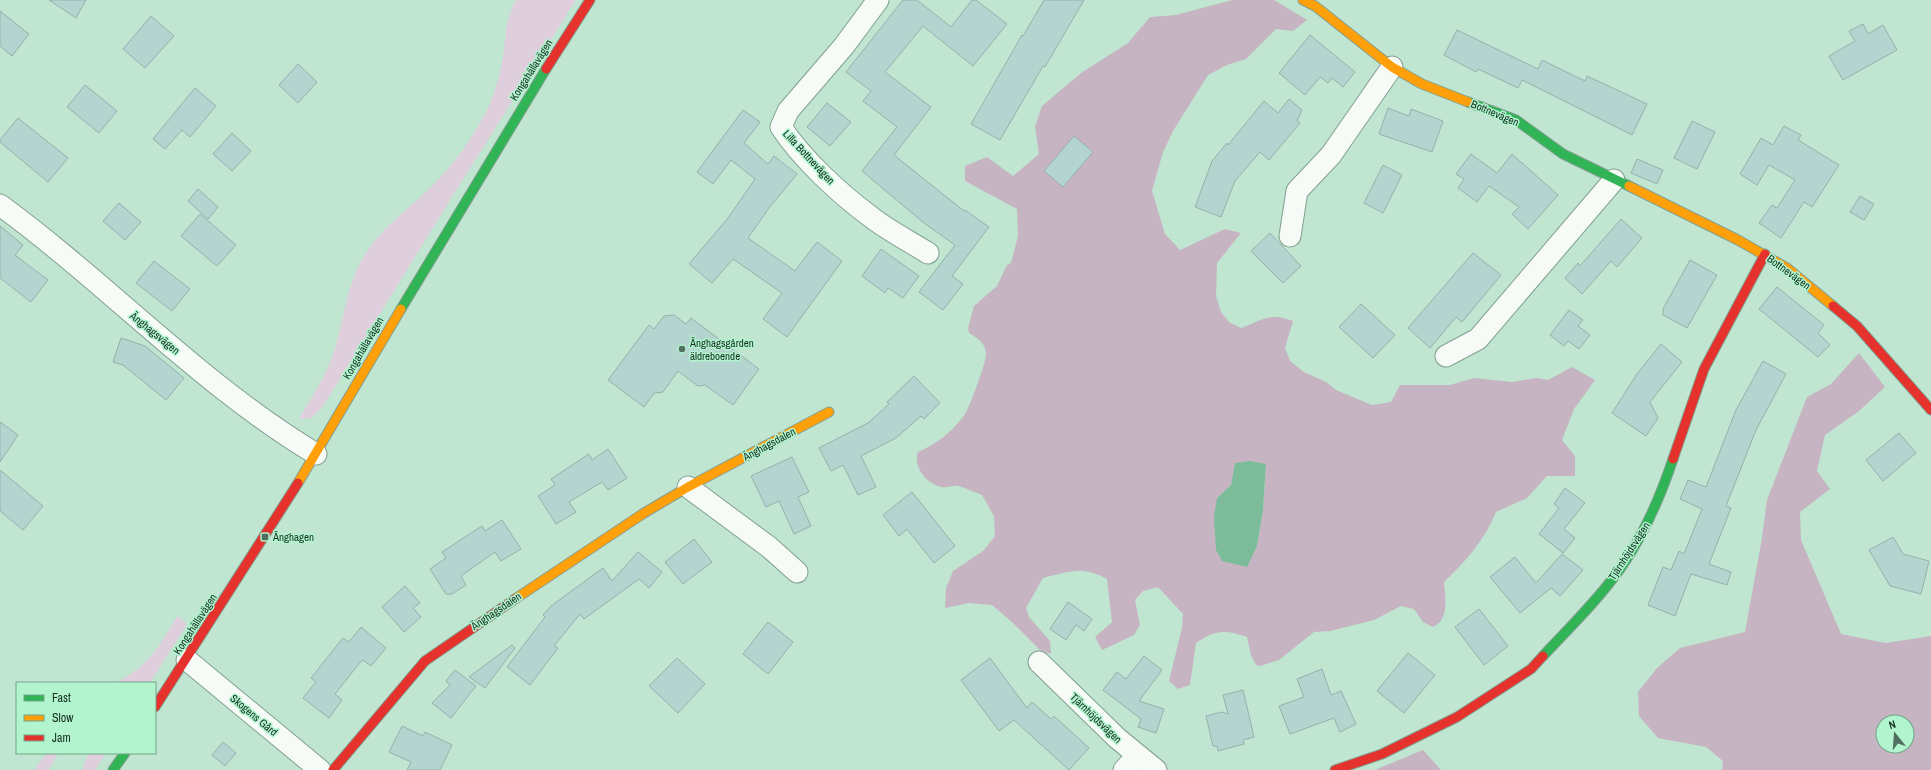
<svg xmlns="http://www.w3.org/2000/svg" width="1931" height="770" font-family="'Archivo Narrow',sans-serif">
  <rect width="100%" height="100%" fill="#c0e5d0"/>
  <g fill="#dfcfdc">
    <path d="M516,0H576L455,192L322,408L311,418L299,419C311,398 326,376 334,352C345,317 346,281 368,250C385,224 413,206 434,184C456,162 473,137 487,110C496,91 501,71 504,50C506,32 507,16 516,0Z"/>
    <path d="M177,616L186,623V626L150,683H114C144,671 162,644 177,616Z"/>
    <path d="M47,753H58L50,768L49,770H34Z"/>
    <path d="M89,753H106L95,770H82Z"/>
  </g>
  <g fill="#c6b4c2" fill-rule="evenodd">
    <path d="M1232,0H1274L1307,20L1293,31L1276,29L1246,59L1227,65L1208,75L1173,131L1163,152L1152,191L1165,234L1180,250L1225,229L1241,233L1217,263L1216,296L1221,312L1229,322L1241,328C1262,320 1270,312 1293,321L1285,348L1290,361L1304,372L1326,382L1336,390L1372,405L1391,402L1400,385H1450L1474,378L1512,382L1537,378L1548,380L1572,367L1595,380L1574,409L1562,440L1575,456V476H1547L1527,498L1496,512C1484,541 1466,561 1444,582C1445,597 1450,619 1433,627L1423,622L1414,609L1401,606L1374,620L1330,631L1314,632L1279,660L1260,666L1256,665L1251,655L1247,637C1225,629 1214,630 1196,643L1190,685L1178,689L1169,681L1182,628L1183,614L1158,587L1143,591L1135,600L1140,625L1134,635L1102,650L1095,637L1112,622L1107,579C1081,565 1069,572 1043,578L1026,608L1029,617L1050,641L1051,654L1040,650L1013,623L992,605L969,603L945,608L946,588L953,571L983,551L995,536L994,516L982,495C974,492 966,488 958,486C953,485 947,488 942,487C926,484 913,467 918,452C937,444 953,431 965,414C970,406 987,361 986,353C985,342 977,338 969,333L968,328L974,306L997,286L1007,265L1011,263L1018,236L1017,209L965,181V166L987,157L1013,176L1039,154L1035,127L1042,106L1081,73L1128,43L1150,17L1176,15ZM1266,464L1263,510L1257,546L1246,567L1217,498L1231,485Z"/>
    <path d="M1859,353L1885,387L1859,411L1825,435L1817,471L1830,489L1800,512L1801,540L1841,634L1886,643L1931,636V770H1722L1723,761L1706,747L1658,738L1639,716L1638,692L1657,668L1680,648L1745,632L1762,538L1767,500L1807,397L1831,384ZM1883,722H1907V746H1883Z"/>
    <path d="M1423,750L1441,770H1375Z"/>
  </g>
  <path fill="#7cbc9a" d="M1250,461L1266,464L1263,510L1257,546L1247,567L1222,561L1216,550L1214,517L1217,498L1231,485L1235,463Z"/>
  <g fill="#b4d4cf" stroke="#92b2ad">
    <path d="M49,0H86L76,18Z"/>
    <path d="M903,0H917L951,27L972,0H976L1007,24L973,66L923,26L885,72L931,107L894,155L964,211L965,210L989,227L952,276L963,284L943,310L919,292L955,245L924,223L862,171L897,127L863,101L871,91L846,72Z"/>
    <path d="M1044,0H1084L1045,67L1043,66L1000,140L971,124L1022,35L1023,36Z"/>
    <path d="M0,11L29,34L12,56L0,46Z"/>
    <path d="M151,16L174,36L145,68L123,49Z"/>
    <path d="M1863,24L1868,34L1883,25L1897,50L1843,80L1829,56L1855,41L1849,31Z"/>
    <path d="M1457,30L1538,69L1542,60L1585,81L1587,76L1647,104L1632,135L1522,80L1518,88L1478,69L1476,72L1444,55Z"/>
    <path d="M1310,35L1355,72L1343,87L1332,78L1328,83L1320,77L1305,95L1279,73Z"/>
    <path d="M298,64L317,82L298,103L279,85Z"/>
    <path d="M85,85L117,111L99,133L67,107Z"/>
    <path d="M195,88L216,106L190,137L182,130L165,149L153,139Z"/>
    <path d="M1289,99L1302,110L1297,121L1300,123L1269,160L1260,152L1235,181L1221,217L1195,207L1212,161L1227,143L1228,145L1264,101L1278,113Z"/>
    <path d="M827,103L851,122L830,146L807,127Z"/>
    <path d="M1388,108L1409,116L1411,109L1443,121L1432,152L1379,134Z"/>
    <path d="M743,110L760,122L744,143L768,164L774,156L797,174L769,208L748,238L795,271L817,242L842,261L787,337L763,319L782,293L733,259L712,283L689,264L728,218L755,179L731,160L713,184L697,172Z"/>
    <path d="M18,118L68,158L48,182L0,142V140Z"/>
    <path d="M1692,121L1715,132L1697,169L1674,158Z"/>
    <path d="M1784,126L1801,135L1798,140L1839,165L1812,207L1804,202L1781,238L1759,223L1772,205L1777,208L1795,180L1769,165L1757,185L1740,174L1761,138L1773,145Z"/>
    <path d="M232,133L251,151L232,171L213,154Z"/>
    <path d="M1074,136L1093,152L1063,187L1044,171Z"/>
    <path d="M1471,154L1497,173L1512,154L1558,195L1528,229L1512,214L1519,207L1489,186L1477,202L1458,188L1464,179L1456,174Z"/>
    <path d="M1637,159L1663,170L1657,184L1631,173Z"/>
    <path d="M1383,165L1402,175L1383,213L1364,203Z"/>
    <path d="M198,189L218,207L208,219L188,201Z"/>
    <path d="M1860,196L1874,204L1864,220L1850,212Z"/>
    <path d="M119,203L141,222L125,240L103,221Z"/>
    <path d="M200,214L236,245L217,266L181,236Z"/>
    <path d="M1621,219L1642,238L1617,267L1611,261L1582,294L1565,278L1578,263L1580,266Z"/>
    <path d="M0,226L23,245L15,255L48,280L31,302L0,278Z"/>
    <path d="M1270,233L1301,266L1283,283L1251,251Z"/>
    <path d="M881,249L919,276L903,298L888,288L885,293L862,276Z"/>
    <path d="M1473,253L1501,275L1462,322L1456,317L1430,348L1408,328Z"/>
    <path d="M1690,260L1717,275L1687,328L1663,315V309Z"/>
    <path d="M154,261L190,289L172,311L136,283Z"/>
    <path d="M1777,287L1824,325L1818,333L1830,345L1818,357L1759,309Z"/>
    <path d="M1361,304L1395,335L1373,358L1339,327Z"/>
    <path d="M1569,310L1583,320L1578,326L1590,335L1579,349L1568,341L1564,346L1550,335Z"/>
    <path d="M674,315L686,324L691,318L759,369L733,405L705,385L698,386L678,371L663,392L654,393L644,407L608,380L649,325L654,329L664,316Z"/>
    <path d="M121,338L145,346L184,378L166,400L123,365L113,362Z"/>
    <path d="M1661,344L1682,362L1650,402L1658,418L1646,436L1612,413L1637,374Z"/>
    <path d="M1763,361L1786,374L1756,430L1726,506L1731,508L1709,564L1731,572L1727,585L1691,574L1675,616L1648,605L1663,567L1671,570L1679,551L1684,554L1702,509L1680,499L1688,480L1706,487L1736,410Z"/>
    <path d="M914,376L940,403L924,419L921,416L896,438L861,456L876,487L858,495L843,465L831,471L819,448L868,423L889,404L887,402Z"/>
    <path d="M0,422L18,435L0,462Z"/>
    <path d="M1899,433L1916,453L1883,481L1866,460Z"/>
    <path d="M608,449L627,478L608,490L602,482L569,502L576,512L556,524L538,496L555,485L551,479L589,454L592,460Z"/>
    <path d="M792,457L809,492L798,497L811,526L794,534L779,501L766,507L751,476Z"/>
    <path d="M0,470L43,506L23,530L0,511Z"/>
    <path d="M1565,488L1585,503L1564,529L1575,538L1563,553L1539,534L1559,508L1554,504Z"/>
    <path d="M912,492L955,546L934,563L907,529L899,536L883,515Z"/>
    <path d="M502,520L521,549L501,561L495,552L461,576L466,585L452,594H446L430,569L446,558L442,552L482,526L485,531Z"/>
    <path d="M1893,537L1903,554L1929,561L1921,594L1890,586L1869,550Z"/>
    <path d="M694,539L712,562L683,584L665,562Z"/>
    <path d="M638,552L662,572L649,588L639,579L584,619L580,614L554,646L558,648L530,685L507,667L545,617L543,615L551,606L603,568L612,581Z"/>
    <path d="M1562,554L1583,570L1560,596L1551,588L1520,613L1490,577L1515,557L1536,583Z"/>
    <path d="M405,586L420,603L413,608L421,617L404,632L382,607Z"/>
    <path d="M1068,602L1092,619L1084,631L1076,625L1066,640L1050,629Z"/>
    <path d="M1479,609L1508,646L1484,665L1455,627Z"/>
    <path d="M768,622L793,642L768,674L743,654Z"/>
    <path d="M361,627L386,648L371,666L363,660L358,665L335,694L342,700L329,718L303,698L316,682L311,678L343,638L349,642Z"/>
    <path d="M512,645L515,648L485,688L469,677Z"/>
    <path d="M1408,653L1435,675L1404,713L1377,691Z"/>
    <path d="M1144,656L1162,670L1139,701L1164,709L1156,733L1138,727L1141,719L1103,690L1117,672L1126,679Z"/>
    <path d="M677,658L705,684L678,713L649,686Z"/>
    <path d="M990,658L1027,708L1032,702L1051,719L1054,716L1089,748L1069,770L1014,720L999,731L961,680Z"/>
    <path d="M1322,669L1331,695L1341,691L1356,724L1340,732L1334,718L1290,734L1279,706L1304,697L1297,679Z"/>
    <path d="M455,670L476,686L451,718L432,703L450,685L446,681Z"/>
    <path d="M1243,690L1254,737L1243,740L1244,744L1218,751L1217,746H1213L1206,716L1222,712L1228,714L1223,695Z"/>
    <path d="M402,726L423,736L425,732L452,745L440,770H407L411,762L389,752Z"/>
    <path d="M223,742L236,753L225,766L212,755Z"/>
  </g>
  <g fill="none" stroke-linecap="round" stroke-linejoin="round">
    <g stroke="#82a090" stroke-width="23">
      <g id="street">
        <path d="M878,0L844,46L788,111L781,127C802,159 840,194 871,217C889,231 909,241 928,253"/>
        <path d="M0,205C108,284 201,385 316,454"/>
        <path d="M1290,236L1297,191L1331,155L1392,67"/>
        <path d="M1446,356L1478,339L1614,180"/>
        <path d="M688,487L769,547L797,572"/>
        <path d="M187,660L320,770"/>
        <path d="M1039,662L1117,738L1156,770"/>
        <path d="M1124,770L1137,756"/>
      </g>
    </g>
    <g stroke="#82a090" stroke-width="11">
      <g id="fast">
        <path d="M1468,102L1516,120L1563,154L1629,186"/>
        <path d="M401,309L546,69"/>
        <path d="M1543,656C1569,628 1598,600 1620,569C1644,535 1660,498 1673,459"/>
        <path d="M113,770L125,753"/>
      </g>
    </g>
    <g stroke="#82a090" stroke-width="11">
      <g id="slow">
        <path d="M1303,0L1315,6L1392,67L1422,84L1468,102"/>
        <path d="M1629,186L1738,240L1787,268L1833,306"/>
        <path d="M298,483L401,309"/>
        <path d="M515,599L644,513L688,487L829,412"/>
      </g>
    </g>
    <g stroke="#82a090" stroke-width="11">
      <g id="jam">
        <path d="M546,69L590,0"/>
        <path d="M1833,306L1857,326L1931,410"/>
        <path d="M1673,459L1704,369L1765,254"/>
        <path d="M155,707L298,483"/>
        <path d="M333,770L425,661L515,599"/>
        <path d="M1335,770L1382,754L1457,717L1531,669L1543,656"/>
      </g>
    </g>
    <use href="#street" stroke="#f6fbf8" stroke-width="21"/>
    <use href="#fast" stroke="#30b455" stroke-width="9"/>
    <use href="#slow" stroke="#ff9f0a" stroke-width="9"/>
    <use href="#jam" stroke="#e5322d" stroke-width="9"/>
  </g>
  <g fill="#516f5f" stroke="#b1f4ce" stroke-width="1.5">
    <circle cx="682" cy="349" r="4"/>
    <rect x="261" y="533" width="8" height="8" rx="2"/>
  </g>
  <g text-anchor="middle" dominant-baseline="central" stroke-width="3" stroke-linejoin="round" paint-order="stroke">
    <g font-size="11" fill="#153022" stroke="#b1f4ce">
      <text transform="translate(531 70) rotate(-58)">Kongahällavägen</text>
      <text transform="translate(1495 113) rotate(23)">Bottnevägen</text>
      <text transform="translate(809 157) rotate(47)">Lilla Bottnevägen</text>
      <text transform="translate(1789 272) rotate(36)">Bottnevägen</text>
      <text transform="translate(155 333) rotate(39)">Änghagsvägen</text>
      <text transform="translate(363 348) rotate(-60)">Kongahällavägen</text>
      <text transform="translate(769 444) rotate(-28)">Änghagsdalen</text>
      <text transform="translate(1629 551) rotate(-57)">Tjärnhöjdsvägen</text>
      <text transform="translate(496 611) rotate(-34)">Änghagsdalen</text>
      <text transform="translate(195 624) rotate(-57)">Kongahällavägen</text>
      <text transform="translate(254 715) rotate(40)">Skogens Gård</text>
      <text transform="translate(1096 718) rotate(44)">Tjärnhöjdsvägen</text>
    </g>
    <g font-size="11" fill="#153022" stroke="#b1f4ce" text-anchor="start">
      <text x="690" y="343">Änghagsgården<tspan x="690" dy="13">äldreboende</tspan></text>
      <text x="273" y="537">Änghagen</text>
    </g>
  </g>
  <rect x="16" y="682" width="140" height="72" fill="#b1f4ce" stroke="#73a689"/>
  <rect x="24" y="695" width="20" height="6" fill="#30b455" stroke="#73a689"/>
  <text x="52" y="702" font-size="12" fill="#153022">Fast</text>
  <rect x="24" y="715" width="20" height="6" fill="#ff9f0a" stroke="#73a689"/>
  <text x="52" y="722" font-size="12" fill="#153022">Slow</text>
  <rect x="24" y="735" width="20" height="6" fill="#e5322d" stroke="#73a689"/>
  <text x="52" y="742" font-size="12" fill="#153022">Jam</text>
  <g transform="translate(1895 734) rotate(343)"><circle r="19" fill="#b1f4ce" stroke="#73a689"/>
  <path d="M0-3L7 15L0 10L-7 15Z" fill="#516f5f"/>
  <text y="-6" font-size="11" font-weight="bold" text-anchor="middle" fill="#153022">N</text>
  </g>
</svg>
